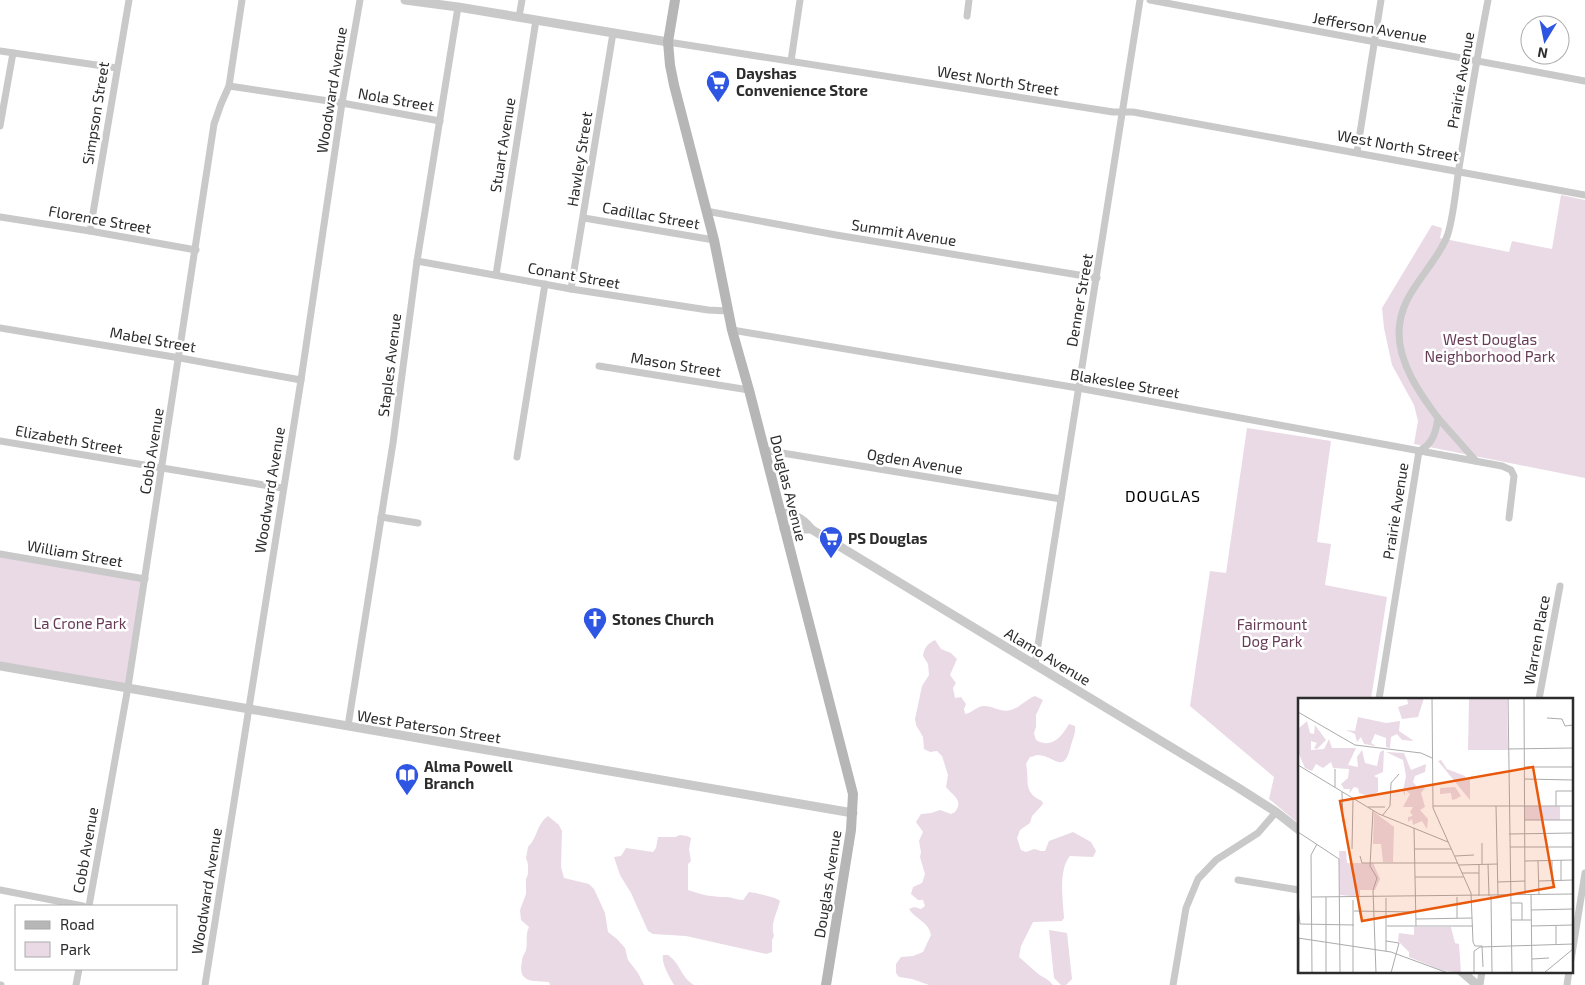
<svg xmlns="http://www.w3.org/2000/svg" width="1585" height="985" font-family="'Exo 2',sans-serif">
  <rect width="100%" height="100%" fill="#fff"/>
  <g fill="#eadae5">
    <path d="M1561,195L1585,200V478L1414,444L1418,421L1414,405L1392,365L1384,328L1382,308L1432,225L1442,228L1440,238L1509,252L1512,241L1552,249Z"/>
    <path d="M1247,428L1331,441L1317,542L1331,544L1325,585L1387,597L1371,699H1299V824L1269,799L1274,777L1190,706L1210,571L1226,573Z"/>
    <path d="M0,554L145,579L128,687L0,666Z"/>
    <path d="M935,640L941,649L951,653L957,659L950,675L956,683L953,688L955,698L961,697L966,704L964,709L965,714C972,713 976,707 983,706C993,705 1000,713 1011,710C1021,707 1026,699 1035,696L1043,700L1036,715V727L1034,733L1036,740C1052,749 1061,737 1069,724L1075,726C1076,733 1073,738 1071,745C1064,776 1055,756 1038,755C1035,755 1033,757 1030,757L1026,764C1030,781 1022,792 1042,801L1043,804L1032,816L1030,823L1020,830L1017,838L1021,850L1026,852L1034,849L1041,851H1045L1049,841L1073,832L1091,842L1096,851L1093,857L1070,856C1058,870 1063,900 1064,918L1062,921L1033,922L1021,946L1019,957C1025,962 1030,967 1036,972C1041,977 1048,978 1053,985H929L912,979L899,977L896,973V964L901,957L913,956L923,952L931,935C929,922 915,919 909,909L914,907L921,909L925,906L923,900H918L911,894L913,887L922,883L925,874L920,857L921,852L919,841L923,832L916,822L921,814L931,813L940,810L951,814L955,812C964,800 953,796 946,787L948,775L942,756L937,751L930,752L924,749L923,737L916,725L915,719L922,686L929,675L928,664L923,656C924,648 927,644 935,640Z"/>
    <path d="M548,816L559,825L562,831L561,867L564,878L589,884L594,889L605,913L608,932L617,939L625,948L628,960L638,973L644,985H550L549,982C533,981 517,983 522,961C522,956 525,954 526,950C528,941 525,935 529,927L521,920L520,910L526,894V879L528,874V864L526,858L528,847C538,837 536,825 548,816Z"/>
    <path d="M680,835L687,836L691,838L689,849L691,861L688,864V890C704,895 710,897 726,897C732,897 736,900 743,900L749,892C756,893 776,897 780,901C777,913 770,924 774,936L772,940V952L766,954L686,936L653,934L648,931L631,893L620,875L614,857L621,856L626,848L653,852L656,848L658,837H675Z"/>
    <path d="M1049,930L1067,933L1072,979L1066,985H1061L1054,978Z"/>
    <path d="M663,955H668C682,965 679,975 694,985H674C670,978 661,963 663,955Z"/>
  </g>
  <g fill="none" stroke-linecap="round" stroke-linejoin="round">
    <g stroke="#c9c9c9" stroke-width="7">
      <path d="M1150,0L1585,81"/>
      <path d="M967,16L969,0"/>
      <path d="M519,17L522,0"/>
      <path d="M668,42L1113,112H1133L1585,195"/>
      <path d="M0,51L117,68"/>
      <path d="M791,61L800,0"/>
      <path d="M229,86L342,103L440,121"/>
      <path d="M0,126L13,53"/>
      <path d="M1357,152L1381,0"/>
      <path d="M706,211L836,235L1097,278"/>
      <path d="M0,217L90,231L196,250"/>
      <path d="M584,218L714,240"/>
      <path d="M90,231L129,0"/>
      <path d="M417,261L571,289L708,310L728,311"/>
      <path d="M496,275L536,20"/>
      <path d="M571,289L613,33"/>
      <path d="M0,328L180,358L301,380"/>
      <path d="M732,330L1078,388L1502,466L1511,470L1514,476L1509,518"/>
      <path d="M599,366L749,390"/>
      <path d="M1438,418L1476,461"/>
      <path d="M0,441L282,488"/>
      <path d="M764,450L1061,499"/>
      <path d="M517,457L545,284"/>
      <path d="M381,517L418,523"/>
      <path d="M0,554L145,579"/>
      <path d="M1035,664L1140,0"/>
      <path d="M1379,699L1419,451C1433,444 1436,432 1438,418C1420,394 1399,364 1399,333C1399,294 1431,272 1446,239C1453,224 1456,187 1459,168C1468,112 1477,56 1488,0"/>
      <path d="M1539,699L1560,586"/>
      <path d="M348,726L393,443L417,261L458,7"/>
      <path d="M1238,880L1299,890"/>
      <path d="M0,890L83,906"/>
      <path d="M89,906L128,687L214,124L221,104L229,86L242,0"/>
      <path d="M1571,960L1585,873"/>
      <path d="M0,985H1"/>
      <path d="M76,985L79,969"/>
      <path d="M205,985L301,380L342,103L360,0"/>
      <path d="M1173,985L1186,908L1198,879L1216,860L1258,833L1276,812"/>
      <path d="M1480,985L1482,971"/>
      <path d="M1567,985L1569,971"/>
    </g>
    <g stroke="#c9c9c9" stroke-width="9">
      <path d="M405,0L458,7L668,42"/>
      <path d="M780,512C793,515 802,517 811,529L1237,787L1276,812L1299,830"/>
      <path d="M784,529H811"/>
      <path d="M0,666L853,813"/>
      <path d="M1461,971L1477,985"/>
    </g>
    <path stroke="#b6b6b6" stroke-width="10" d="M675,0L668,42L670,65L674,85L714,240L732,330L749,390L853,794L851,830L826,985"/>
  </g>
  <defs>
    <g id="supermarket-pin" transform="scale(1.25)"><path d="M0 17L-7.5 6A9.5 9.5 0 1 1 7.5 6Z" fill="#2f55e3" stroke="#fff"/><path d="M-6-5.5h2.5l.6 2H6L4.5 2H-2.5L-4.4-4H-6ZM-1.5 3.2a1.3 1.3 0 1 0 .1 0ZM3 3.2a1.3 1.3 0 1 0 .1 0Z" fill="#fff"/></g>
    <g id="church-pin" transform="scale(1.25)"><path d="M0 17L-7.5 6A9.5 9.5 0 1 1 7.5 6Z" fill="#2f55e3" stroke="#fff"/><path d="M-1.2-6h2.4v3.5h3.3v2.4h-3.3V6h-2.4V-.1h-3.3v-2.4h3.3Z" fill="#fff"/></g>
    <g id="library-pin" transform="scale(1.25)"><path d="M0 17L-7.5 6A9.5 9.5 0 1 1 7.5 6Z" fill="#2f55e3" stroke="#fff"/><path d="M-6-4Q-3-5.5-.7-3.5V5Q-3 3-6 4ZM6-4Q3-5.5 .7-3.5V5Q3 3 6 4Z" fill="#fff"/></g>
  </defs>
  <g fill-rule="evenodd">
    <use href="#supermarket-pin" x="718" y="82"/>
    <use href="#supermarket-pin" x="831" y="538"/>
    <use href="#church-pin" x="595" y="619"/>
    <use href="#library-pin" x="407" y="775"/>
  </g>
  <g text-anchor="middle" dominant-baseline="central" stroke-width="5" stroke-linejoin="round" paint-order="stroke">
    <g font-size="15" fill="#2c2c2c" stroke="#fff">
      <text transform="translate(1370 27) rotate(10)">Jefferson Avenue</text>
      <text transform="translate(998 80) rotate(9)">West North Street</text>
      <text transform="translate(1460 80) rotate(-80)">Prairie Avenue</text>
      <text transform="translate(331 90) rotate(-81)">Woodward Avenue</text>
      <text transform="translate(396 99) rotate(10)">Nola Street</text>
      <text transform="translate(95 113) rotate(-81)">Simpson Street</text>
      <text transform="translate(502 145) rotate(-81)">Stuart Avenue</text>
      <text transform="translate(1398 145) rotate(10)">West North Street</text>
      <text transform="translate(579 159) rotate(-81)">Hawley Street</text>
      <text transform="translate(651 215) rotate(10)">Cadillac Street</text>
      <text transform="translate(100 219) rotate(10)">Florence Street</text>
      <text transform="translate(904 232) rotate(9)">Summit Avenue</text>
      <text transform="translate(574 275) rotate(10)">Conant Street</text>
      <text transform="translate(1079 300) rotate(-80)">Denner Street</text>
      <text transform="translate(153 339) rotate(10)">Mabel Street</text>
      <text transform="translate(676 364) rotate(9)">Mason Street</text>
      <text transform="translate(389 365) rotate(-83)">Staples Avenue</text>
      <text transform="translate(1125 383) rotate(10)">Blakeslee Street</text>
      <text transform="translate(69 439) rotate(10)">Elizabeth Street</text>
      <text transform="translate(151 451) rotate(-81)">Cobb Avenue</text>
      <text transform="translate(915 461) rotate(9)">Ogden Avenue</text>
      <text transform="translate(789 488) rotate(76)">Douglas Avenue</text>
      <text transform="translate(269 490) rotate(-81)">Woodward Avenue</text>
      <text transform="translate(1395 511) rotate(-81)">Prairie Avenue</text>
      <text transform="translate(75 553) rotate(10)">William Street</text>
      <text transform="translate(1536 640) rotate(-80)">Warren Place</text>
      <text transform="translate(1048 656) rotate(31)">Alamo Avenue</text>
      <text transform="translate(429 726) rotate(9)">West Paterson Street</text>
      <text transform="translate(85 850) rotate(-80)">Cobb Avenue</text>
      <text transform="translate(827 884) rotate(-81)">Douglas Avenue</text>
      <text transform="translate(206 891) rotate(-81)">Woodward Avenue</text>
    </g>
    <g font-size="15" font-weight="bold" fill="#2c2c2c" stroke="#fff" text-anchor="start">
      <text x="736" y="73">Dayshas<tspan x="736" dy="17">Convenience Store</tspan></text>
      <text x="848" y="538">PS Douglas</text>
      <text x="612" y="619">Stones Church</text>
      <text x="424" y="766">Alma Powell<tspan x="424" dy="17">Branch</tspan></text>
    </g>
    <g font-size="15" fill="#673b56" stroke="#fff">
      <text x="1490" y="339">West Douglas<tspan x="1490" dy="17">Neighborhood Park</tspan></text>
      <text x="80" y="623">La Crone Park</text>
      <text x="1272" y="624">Fairmount<tspan x="1272" dy="17">Dog Park</tspan></text>
    </g>
    <g font-size="16" letter-spacing="1" fill="#000" stroke="#fff">
      <text x="1163" y="495">DOUGLAS</text>
    </g>
  </g>
  <g transform="translate(1298 698)">
    <rect width="275" height="275" fill="#fff"/>
    <path d="M109,0H126L120,19L104,21L100,9L110,6ZM171,0H209L210,52H170ZM60,19L88,25L102,23L101,33L116,43L104,42L99,36L93,39L92,50L88,49V40L77,36L73,45L78,48L66,46L63,39L59,44L57,36L48,32L57,33ZM9,23L12,35L16,36L17,27L28,42L19,51L16,50L19,45L13,43V52L26,51L31,41L34,50H58L50,67L60,69L59,59L64,52L67,65L79,68L82,54L86,52L85,74L76,78L80,80V94L71,98L61,95L60,90L56,89L51,96L52,91H46L43,86L50,80L51,71L35,70L33,64L25,70L18,66L14,73L7,70L0,54V31ZM88,54L106,55L113,72L128,66L127,74L117,78L115,84L119,89L127,90L123,95L127,109L122,112L130,121L129,131L124,123L115,127L114,121L110,124V119L115,118L112,114L115,109H105L112,96L107,92V98L105,93L108,78L105,62ZM143,62L149,71L167,78L168,81L175,78L172,81V102L140,63ZM157,89L163,98L158,101L154,102L153,95L142,96V90ZM226,108H262V122H226ZM76,114L96,129L95,164H85L83,146H75ZM41,153H48L49,165H75L82,181L77,192H62V199L42,197ZM116,229H153L157,245L161,246L163,275L143,272L111,259V254L100,243L101,235L116,237Z" fill="#eadae5"/>
    <path fill="none" stroke="#ababab" stroke-width="1" d="M134,0L135,110L173,195L175,244M210,0L214,275M226,0L227,197M0,14L57,47L123,55L134,60M249,20L264,21L267,28L275,27M210,51L275,50M0,67L81,116L150,144M226,69H275M37,71V89M226,81L275,82M44,94L45,124M135,108H275M198,108L200,198M258,108V93H275M70,109H87M75,113L72,168L79,180L75,192L78,275M84,118L92,108L93,85L101,76M226,122H275M116,130L118,228M0,134L41,161L42,275M211,136L275,135M184,145V166M212,149H275M54,151L55,101M117,151H153M62,158L64,165H160M157,158L176,157M227,163L275,162M240,163L241,197M181,166V198M190,166L191,198M161,167L200,166M164,175H181M117,179H165M241,183L275,182M254,183V163M263,183V162M200,184L227,183M233,197L234,275M193,198L194,275M14,199L275,196M28,199V275M159,199V220M88,200V253M0,203L2,226L56,227M213,205H224V222M233,212L275,211M56,213L118,214M118,221L174,220M213,222H233M89,228H175M233,228L275,227M258,228V246M0,240L93,254L150,275M1,240V275M88,243L101,245L93,275M175,244L177,248H184L185,269M234,261L251,260M14,275L13,157L19,146M55,275V202M176,275V253L182,249L275,246M246,275L275,251"/>
    <path fill="#e8590c" fill-opacity="0.15" stroke="#e8590c" stroke-width="2.5" d="M235,69L256,189L64,223L42,103Z"/>
    <rect width="275" height="275" fill="none" stroke="#2c2c2c" stroke-width="2.5"/>
  </g>
  <rect x="15" y="905" width="162" height="65" fill="#ffffff" stroke="#ababab"/>
  <rect x="25" y="921" width="25" height="8" fill="#b6b6b6" stroke="#ababab"/>
  <text x="60" y="930" font-size="15" fill="#2c2c2c">Road</text>
  <rect x="25" y="942" width="25" height="15" fill="#eadae5" stroke="#ababab"/>
  <text x="60" y="955" font-size="15" fill="#2c2c2c">Park</text>
  <g transform="translate(1545 40) rotate(190)"><circle r="24" fill="#ffffff" stroke="#ababab"/>
  <path d="M0-4L9 19L0 12L-9 19Z" fill="#2f55e3"/>
  <text y="-8" font-size="14" font-weight="bold" text-anchor="middle" fill="#2c2c2c">N</text>
  </g>
</svg>
